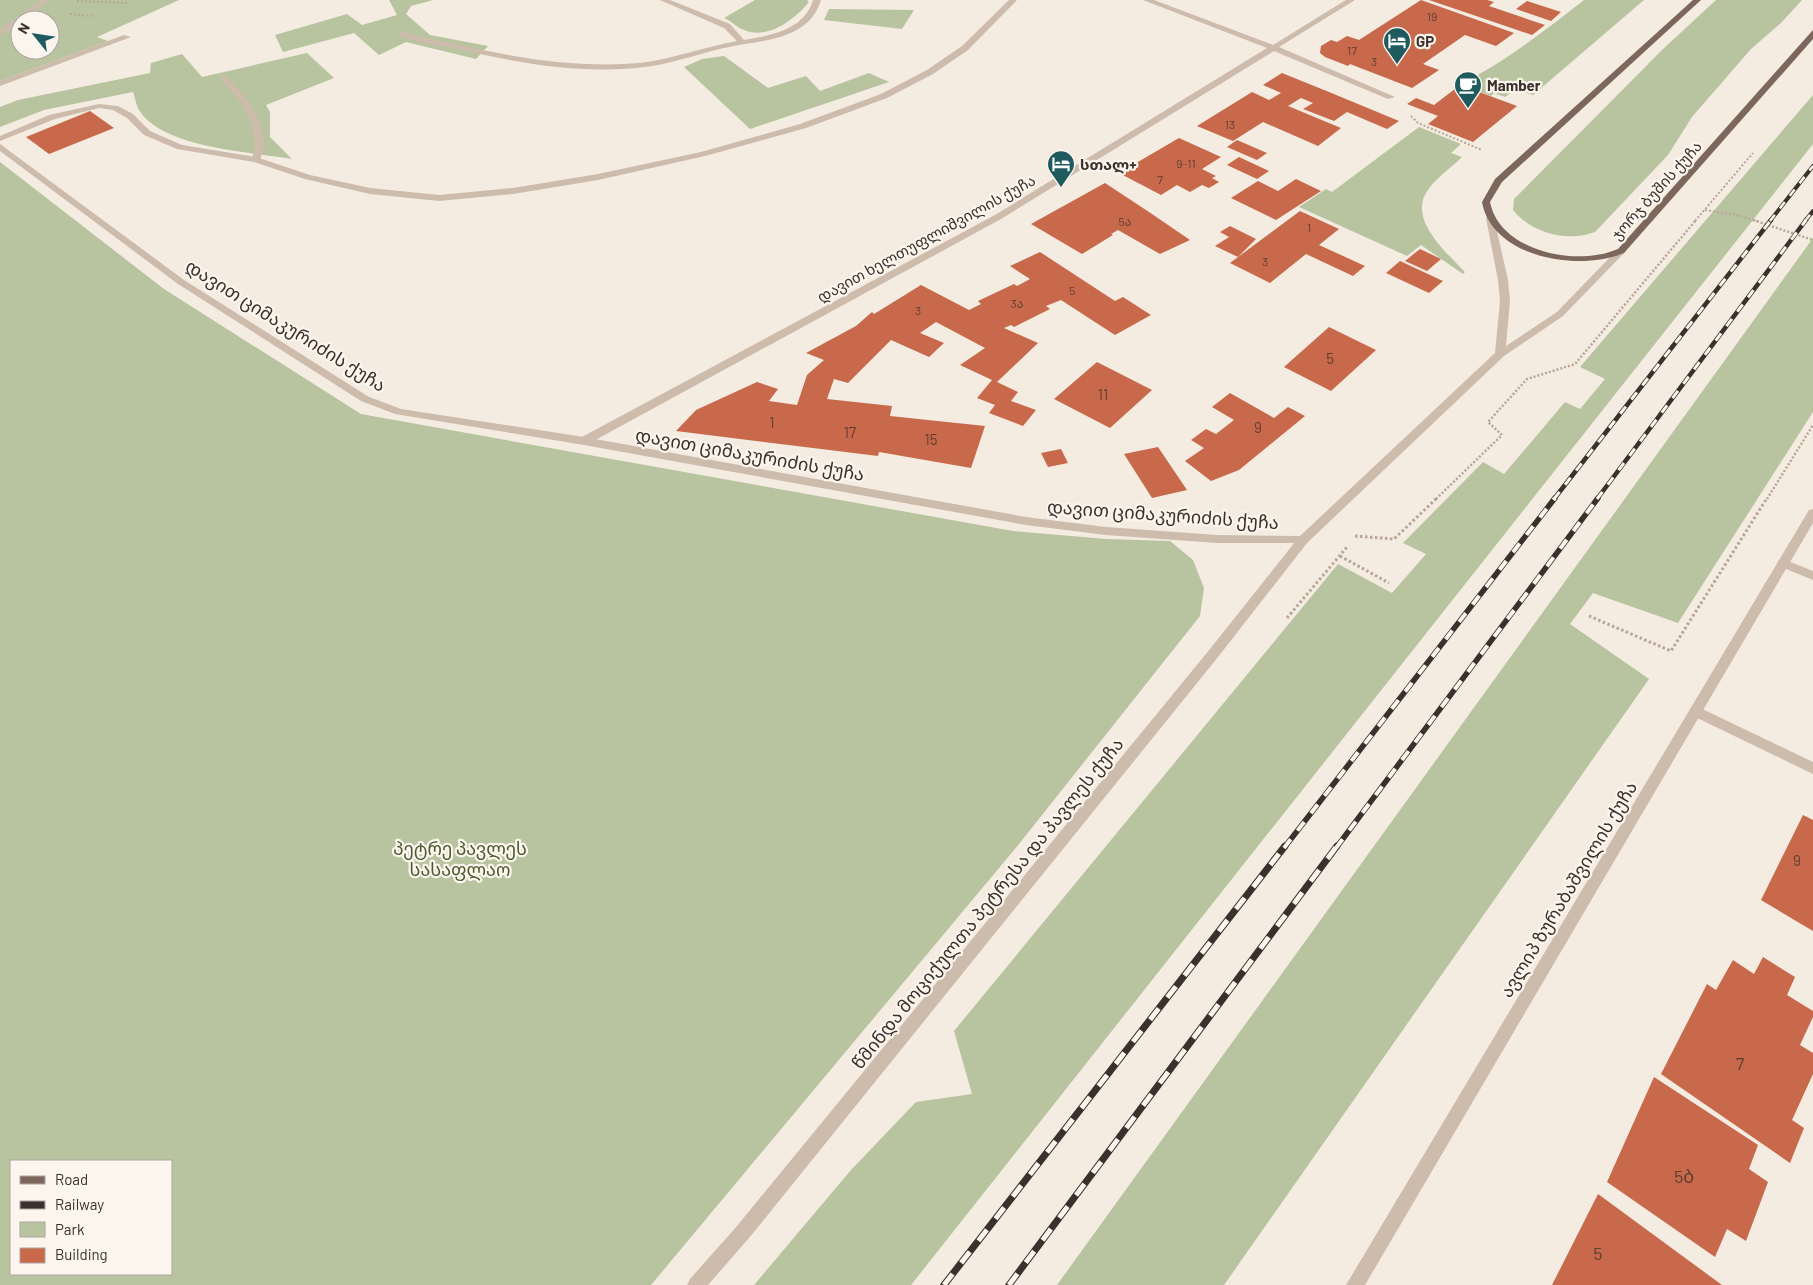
<svg xmlns="http://www.w3.org/2000/svg" width="1813" height="1285" font-family="Barlow,'Noto Sans Georgian',sans-serif">
  <rect width="100%" height="100%" fill="#f4ebe1"/>
  <g fill="#b8c4a0" fill-rule="evenodd">
    <path d="M0,0H179L97,37L108,41L0,81ZM20,20H50V50H20Z"/>
    <path d="M389,0H433L411,6L406,14L430,35L488,46L476,59L406,42L379,55L354,33L283,52L275,35L347,14L362,25L397,15Z"/>
    <path d="M755,0H807L809,2C794,20 768,40 744,30C737,28 732,21 724,18Z"/>
    <path d="M1584,0H1644L1533,95L1516,89L1505,97L1494,93L1491,96L1460,84C1505,63 1545,30 1584,0Z"/>
    <path d="M1716,0H1802L1781,23L1751,49L1692,117L1668,155L1595,232C1568,242 1532,234 1513,210L1514,199L1663,49Z"/>
    <path d="M829,9L914,10L902,29L824,20Z"/>
    <path d="M307,53L334,78L266,105L270,112V137L292,159C251,152 162,148 139,110C136,105 135,97 133,92L44,110L0,127V107L18,100L150,73L151,63L182,54L202,77Z"/>
    <path d="M724,56L768,88L806,76L820,91L869,73L889,82L750,129L684,67L702,59Z"/>
    <path d="M1813,95V144L911,1285H754L851,1170L916,1102L972,1094L954,1031L1338,564L1392,593L1426,554L1403,543L1483,462L1504,474L1565,402L1580,409L1605,379L1580,367Z"/>
    <path d="M1419,127L1461,144L1451,153L1462,157C1451,168 1433,180 1426,193C1409,221 1449,255 1465,272L1463,274L1421,245L1407,256L1299,207L1326,189L1332,192Z"/>
    <path d="M0,162L164,289L361,414L1013,531L1106,539L1170,541L1193,560L1204,588L1200,616L1019,844L651,1285H0ZM11,1161H171V1274H11Z"/>
    <path d="M1813,238V412L1678,623L1593,593L1570,624L1649,679L1224,1285H1057Z"/>
  </g>
  <g fill="#c8694b">
    <path d="M1421,0L1514,33L1496,46L1465,35L1423,64L1439,70L1412,88L1350,64L1348,66L1325,57L1320,53L1321,46L1331,40L1337,42L1347,36L1359,40Z"/>
    <path d="M1429,0H1487L1494,2L1489,6L1545,25L1532,35Z"/>
    <path d="M1527,1L1561,12L1551,21L1516,9Z"/>
    <path d="M1282,73L1329,92L1399,121L1387,129L1347,112L1334,121L1303,109L1313,103L1301,98L1288,106L1341,128L1318,146L1263,122L1233,141L1197,126L1252,92L1269,100L1281,93L1263,85Z"/>
    <path d="M1460,85L1517,106L1473,142L1428,124L1438,116L1407,104L1416,98L1434,105Z"/>
    <path d="M90,111L114,128L49,154L26,137Z"/>
    <path d="M1179,138L1221,157L1202,169L1216,176L1212,178L1219,182L1209,188L1202,185L1190,192L1177,185L1161,195L1119,173Z"/>
    <path d="M1237,140L1267,153L1257,160L1227,147Z"/>
    <path d="M1239,157L1269,171L1257,179L1227,165Z"/>
    <path d="M1296,179L1321,191L1276,220L1231,198L1258,181L1278,191Z"/>
    <path d="M1105,183L1149,212L1190,240L1160,254L1118,230L1111,234L1113,235L1082,254L1031,224Z"/>
    <path d="M1300,211L1339,229L1319,245L1365,266L1353,276L1306,254L1270,283L1230,263Z"/>
    <path d="M1230,226L1256,239L1238,257L1215,246L1229,237L1220,232Z"/>
    <path d="M1420,249L1441,259L1427,271L1405,261Z"/>
    <path d="M1040,252L1115,301L1123,297L1151,315L1115,335L1061,300L1046,306L1050,309L1014,327L1011,325L1004,328L1038,343L997,382L1018,392L1011,401L1036,410L1023,426L989,413L995,405L977,398L992,380L960,365L985,348L936,322L920,333L944,343L929,357L891,340L848,383L834,379L827,399L892,406L890,416L985,426L971,468L879,452L878,456L676,431L696,410L757,382L778,389L769,401L797,405L807,375L824,360L806,353L856,326L872,312L874,314L921,285L969,310L981,304L978,301L1014,284L1017,286L1030,279L1010,266Z"/>
    <path d="M1400,261L1443,281L1429,293L1386,273Z"/>
    <path d="M1329,327L1376,350L1331,391L1284,367Z"/>
    <path d="M1097,362L1152,390L1110,428L1054,399Z"/>
    <path d="M1230,393L1274,418L1288,407L1305,416L1239,470L1211,481L1185,461L1204,448L1191,440L1206,429L1216,434L1234,420L1212,407Z"/>
    <path d="M1158,447L1187,490L1152,498L1124,454Z"/>
    <path d="M1061,449L1068,463L1048,467L1041,453Z"/>
    <path d="M1803,815L1813,820V931L1761,900Z"/>
    <path d="M1763,957L1795,977L1787,995L1813,1011V1017L1800,1045L1813,1053V1074L1792,1120L1804,1128L1790,1163L1661,1074L1707,984L1716,990L1733,960L1754,974Z"/>
    <path d="M1654,1077L1758,1145L1749,1169L1768,1182L1746,1241L1727,1229L1715,1257L1607,1182Z"/>
    <path d="M1598,1194L1722,1285H1552Z"/>
  </g>
  <g fill="none" stroke-linecap="round" stroke-linejoin="round">
    <g stroke="#b9a596" stroke-width="2" stroke-dasharray="2 2" stroke-linecap="butt">
      <path d="M77,1L127,3"/>
      <path d="M70,14L92,16"/>
      <path d="M1411,116L1418,123L1482,150"/>
      <path d="M1705,210L1737,215L1757,221"/>
      <path d="M1695,221L1753,153"/>
    </g>
    <g stroke="#b9a596" stroke-width="2.5" stroke-dasharray="2 2" stroke-linecap="butt">
      <path d="M1753,220L1813,240"/>
      <path d="M1436,499L1502,435L1488,422L1527,379L1575,364L1696,220"/>
      <path d="M1767,499L1813,425"/>
    </g>
    <g stroke="#b9a596" stroke-width="3" stroke-dasharray="2.5 2.5" stroke-linecap="butt">
      <path d="M1355,536L1394,539L1437,498"/>
      <path d="M1340,556L1389,583"/>
      <path d="M1589,616L1671,651L1767,498"/>
      <path d="M1287,618L1347,547"/>
    </g>
    <g fill="#cdbbac" fill-rule="evenodd">
      <path d="M40,0H49L0,36V30Z"/>
      <path d="M124,35L131,37L0,86V81Z"/>
      <path d="M221,76H227C248,100 274,128 259,162L252,160C260,122 245,107 221,80Z"/>
      <path d="M1783,559L1813,571V580L1779,566L1777,563L1779,560Z"/>
    </g>
    <g fill="#cdbbac" fill-rule="evenodd">
      <path d="M660,0H670L730,24L744,40C772,35 804,30 813,0H821C809,40 763,40 729,47C703,52 678,62 652,66C586,76 517,63 453,48C438,45 409,42 398,34L402,32C479,50 560,70 640,63C673,59 704,47 737,41L724,28Z"/>
      <path d="M1009,0H1017L968,50L933,74L887,98L806,128L705,156L598,180L513,194L439,201L370,194L305,179L254,162L177,149L144,135L127,118L113,110L99,108L55,119L0,141V136L49,115L99,104L118,106L133,114L150,131L182,145L256,157L310,175L370,188L439,195L513,188L598,174L701,152L800,124L881,94L927,70L962,46Z"/>
      <path d="M1143,0H1154L1273,45L1346,0H1355L1279,47L1395,97L1388,99L1274,51L1001,219L588,444H580L579,441L580,438L995,215L1267,48Z"/>
      <path d="M1303,536L1309,540L1307,543L1218,657L749,1238L708,1285H687L690,1279L737,1226L1210,649L1299,537Z"/>
      <path d="M1696,706L1813,762V774L1691,715L1689,711L1691,707Z"/>
    </g>
    <g fill="#cdbbac" fill-rule="evenodd">
      <path d="M0,144L184,280L369,397L401,409L584,437L1026,517L1106,527L1217,535L1300,536L1495,353L1500,301L1498,280L1486,218L1487,216L1494,218L1508,280L1510,301L1506,346L1557,312L1618,249H1624L1626,251L1563,316L1504,356L1307,543H1217L1106,535L1026,525L584,445L395,414L361,401L178,284L0,151Z"/>
      <path d="M1813,509V523L1365,1285H1346L1809,510Z"/>
    </g>
    <path fill="#7d675c" fill-rule="evenodd" d="M1693,0H1701L1502,182L1490,202C1500,252 1577,267 1618,249L1813,30V39L1624,253C1579,272 1492,258 1482,202L1495,179Z"/>
    <g stroke="#3b302b" stroke-width="4">
      <g id="rail-far3">
        <path d="M1770,221L1813,166"/>
        <path d="M1805,221L1813,211"/>
      </g>
    </g>
    <g stroke="#3b302b" stroke-width="4.5">
      <g id="rail-far2">
        <path d="M1554,499L1771,220"/>
        <path d="M1597,499L1806,220"/>
      </g>
    </g>
    <g stroke="#3b302b" stroke-width="5.5">
      <g id="rail-far1">
        <path d="M1284,848L1555,498"/>
        <path d="M1336,848L1598,498"/>
      </g>
    </g>
    <g stroke="#3b302b" stroke-width="7">
      <g id="rail">
        <path d="M944,1285L1285,846"/>
        <path d="M1009,1285L1337,846"/>
      </g>
    </g>
    <use href="#rail-far3" stroke="#fbf5ee" stroke-width="2.5" stroke-dasharray="8" stroke-linecap="butt"/>
    <use href="#rail-far2" stroke="#fbf5ee" stroke-width="3" stroke-dasharray="9" stroke-linecap="butt"/>
    <use href="#rail-far1" stroke="#fbf5ee" stroke-width="4" stroke-dasharray="11" stroke-linecap="butt"/>
    <use href="#rail" stroke="#fbf5ee" stroke-width="5" stroke-dasharray="14" stroke-linecap="butt"/>
  </g>
  <defs>
    <g id="hotel-pin" transform="scale(1.4375)"><path d="M0 17L-7.5 6A9.5 9.5 0 1 1 7.5 6Z" fill="#1f5a5e" stroke="#fbf5ee"/><path d="M-6-4.5h1.5V1H6V5H4.5V3h-9V5H-6ZM-4 0a1.8 1.8 0 1 1 3.6 0ZM.5 0V-2.5h3Q6-2.5 6 0Z" fill="#fff"/></g>
    <g id="cafe-pin" transform="scale(1.4375)"><path d="M0 17L-7.5 6A9.5 9.5 0 1 1 7.5 6Z" fill="#1f5a5e" stroke="#fbf5ee"/><path d="M-5.5-4.5H6V0H3Q3 3.5 0 3.5H-2.5Q-5.5 3.5-5.5 0ZM3-3.2v2h1.7v-2ZM-6 4.5H4V6H-6Z" fill="#fff"/></g>
  </defs>
  <g fill-rule="evenodd">
    <use href="#hotel-pin" x="1397" y="41"/>
    <use href="#cafe-pin" x="1468" y="85"/>
    <use href="#hotel-pin" x="1061" y="164"/>
  </g>
  <g text-anchor="middle" dominant-baseline="central" stroke-width="4.5" stroke-linejoin="round" paint-order="stroke">
    <g font-size="12" fill="#5e3e33">
      <text x="1432" y="16">19</text>
      <text x="1352" y="50">17</text>
      <text x="1374" y="61">3</text>
      <text x="1230" y="124">13</text>
      <text x="1186" y="163">9-11</text>
      <text x="1160" y="179">7</text>
      <text x="1125" y="221">5ა</text>
      <text x="1309" y="227">1</text>
      <text x="1265" y="261">3</text>
      <text x="1072" y="290">5</text>
      <text x="1017" y="303">3ა</text>
      <text x="918" y="310">3</text>
    </g>
    <g font-size="15" font-weight="bold" fill="#3b302b" stroke="#fbf5ee" text-anchor="start">
      <text x="1416" y="41">GP</text>
      <text x="1487" y="85">Mamber</text>
      <text x="1080" y="164">სთალ+</text>
    </g>
    <g font-size="15" fill="#3b302b" stroke="#fbf5ee">
      <text transform="translate(1656 190) rotate(-48)">ჯორჯ ბუშის ქუჩა</text>
      <text transform="translate(926 238) rotate(-29)">დავით ხელთუფლიშვილის ქუჩა</text>
    </g>
    <g font-size="15" fill="#5e3e33">
      <text x="1330" y="358">5</text>
      <text x="1103" y="394">11</text>
      <text x="772" y="422">1</text>
      <text x="1258" y="427">9</text>
      <text x="850" y="432">17</text>
      <text x="931" y="439">15</text>
      <text x="1797" y="860">9</text>
    </g>
    <g font-size="18" fill="#3b302b" stroke="#fbf5ee">
      <text transform="translate(286 325) rotate(32)">დავით ციმაკურიძის ქუჩა</text>
      <text transform="translate(750 454) rotate(10)">დავით ციმაკურიძის ქუჩა</text>
      <text transform="translate(1163 514) rotate(4)">დავით ციმაკურიძის ქუჩა</text>
      <text transform="translate(1568 889) rotate(-59)">ავლიპ ზურაბაშვილის ქუჩა</text>
      <text transform="translate(987 903) rotate(-51)">წმინდა მოციქულთა პეტრესა და პავლეს ქუჩა</text>
    </g>
    <g font-size="18" fill="#4a5a2e" stroke="#fbf5ee">
      <text x="460" y="848">პეტრე პავლეს<tspan x="460" dy="21">სასაფლაო</tspan></text>
    </g>
    <g font-size="18" fill="#5e3e33">
      <text x="1740" y="1063">7</text>
      <text x="1684" y="1176">5ბ</text>
      <text x="1598" y="1253">5</text>
    </g>
  </g>
  <rect x="10" y="1160" width="162" height="115" fill="#fbf5ee" stroke="#aea6a0"/>
  <rect x="20" y="1176" width="25" height="8" fill="#7d675c" stroke="#aea6a0"/>
  <text x="55" y="1185" font-size="15" fill="#3b302b">Road</text>
  <rect x="20" y="1201" width="25" height="8" fill="#3b302b" stroke="#aea6a0"/>
  <text x="55" y="1210" font-size="15" fill="#3b302b">Railway</text>
  <rect x="20" y="1222" width="25" height="15" fill="#b8c4a0" stroke="#aea6a0"/>
  <text x="55" y="1235" font-size="15" fill="#3b302b">Park</text>
  <rect x="20" y="1248" width="25" height="15" fill="#c8694b" stroke="#aea6a0"/>
  <text x="55" y="1260" font-size="15" fill="#3b302b">Building</text>
  <g transform="translate(35 35) rotate(300)"><circle r="24" fill="#fbf5ee" stroke="#aea6a0"/>
  <path d="M0-4L9 19L0 12L-9 19Z" fill="#1f5a5e"/>
  <text y="-8" font-size="14" font-weight="bold" text-anchor="middle" fill="#3b302b">N</text>
  </g>
</svg>
